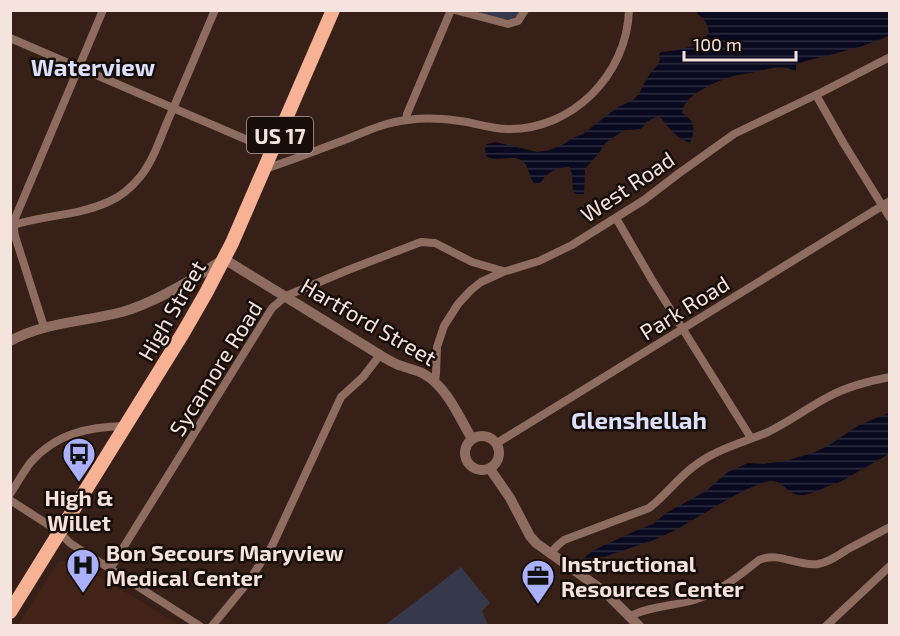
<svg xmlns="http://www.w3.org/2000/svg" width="900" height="636" font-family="'Exo 2',sans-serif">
  <defs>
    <pattern id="water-rules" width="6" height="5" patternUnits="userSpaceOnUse" patternTransform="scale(1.5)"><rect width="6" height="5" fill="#090920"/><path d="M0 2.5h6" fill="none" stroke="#2d2d40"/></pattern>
  </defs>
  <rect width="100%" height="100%" fill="#372017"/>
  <path fill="#412317" d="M71,559L180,625H18L58,562Z"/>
  <g fill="#36384c">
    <path d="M469,11H519C517,14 517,17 513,18C505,23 479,13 469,11Z"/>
    <path d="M461,567L490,603L482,611L488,625H385Z"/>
  </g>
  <g fill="url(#water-rules)">
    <path d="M695,11H889V36L860,47L802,62L796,65V72C795,71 789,68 788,68C776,65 762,71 751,73C746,74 742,74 737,75C721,79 683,94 682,113C695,121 696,129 690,143C682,140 674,134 669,128C665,123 664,120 658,116L646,122L643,127L640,129L628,130L623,131L605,143L599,153L585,169L584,194H576L573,192L572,173L569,167C551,168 550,172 539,184L534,183C530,178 529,171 526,165C518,151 498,164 486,156L485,149L487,144L496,142L537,152L550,150L566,143L570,139L583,134L618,107L633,100L639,94L642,87L651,72L657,66L660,60L659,54L661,52C675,51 703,47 709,32L706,22Z"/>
    <path d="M889,413V454L838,483C825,486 812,496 799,495C784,493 783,475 762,483C732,494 705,514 677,529C654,542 628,548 604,557L595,556L583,565L580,561L594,550L635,531L653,524L666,513L706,491L728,472L748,463L764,464L789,460L815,452L831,444L859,425Z"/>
  </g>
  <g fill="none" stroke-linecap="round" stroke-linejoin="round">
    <g stroke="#8e6c5f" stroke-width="8">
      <path d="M455,10L508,24L518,21L525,10"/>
      <path d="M10,38L273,151"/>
      <path d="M816,95L844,144L890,218"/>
      <path d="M406,120L407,114L451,10"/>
      <path d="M265,169C293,160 320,149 347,139C367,131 386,122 408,120C427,117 448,119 467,122C481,125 494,129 508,129C572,130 627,75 629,10"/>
      <path d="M616,218L652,280L751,438"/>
      <path d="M10,226C42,215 77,216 108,202C120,197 131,188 140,177C153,161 160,139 168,120C184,84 199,47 215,10"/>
      <path d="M44,327L15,236L13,223L103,10"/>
      <path d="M435,381L436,373L437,347L444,326L458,304L471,290L481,282L503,272L539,261L572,245L644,200L678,174L734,134L822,92L890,57"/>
      <path d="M497,443L890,201"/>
      <path d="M10,494C17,484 23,472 31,462C57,433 88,427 125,426"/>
      <path d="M10,500L58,531L70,543L79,549L200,626"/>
      <path d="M550,554L558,545L564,540L649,508C665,496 677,479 693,467C715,449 743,443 768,432C789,422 807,408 828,397C846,387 869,381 890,377"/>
      <path d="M110,569L272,308L286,296L348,270L421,242L435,243L472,262L503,271"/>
      <path d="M630,616C650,606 673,606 694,600C719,592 739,576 759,560C779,551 797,567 818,564C829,562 839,555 848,549C862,542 876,534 890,527"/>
      <path d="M212,626L248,582L272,546L341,397L363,377L380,355"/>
      <path d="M826,626L890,566"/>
    </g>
    <g stroke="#8e6c5f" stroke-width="10">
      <path d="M10,341C45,322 84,322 122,312C157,302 194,279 224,259L380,355C387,359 394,364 402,366C409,369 417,370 424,374C447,387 459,417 472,439"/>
      <circle cx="482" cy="453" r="17"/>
      <path d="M490,469L510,498L530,536L536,543L605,592L639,626"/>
    </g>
    <path stroke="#f7b195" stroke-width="14" d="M10,612L183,333L206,293L232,243L333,10"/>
  </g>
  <defs>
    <g id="bus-pin" transform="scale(1.725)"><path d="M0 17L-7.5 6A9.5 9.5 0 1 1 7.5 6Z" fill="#aab0fc" stroke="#170d09"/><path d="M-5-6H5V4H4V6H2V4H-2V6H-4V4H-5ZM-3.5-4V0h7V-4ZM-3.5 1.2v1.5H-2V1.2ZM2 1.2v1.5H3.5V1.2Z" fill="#111"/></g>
    <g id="hospital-pin" transform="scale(1.725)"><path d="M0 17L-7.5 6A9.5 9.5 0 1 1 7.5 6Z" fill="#aab0fc" stroke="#170d09"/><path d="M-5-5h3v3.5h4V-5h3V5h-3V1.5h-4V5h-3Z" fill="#111"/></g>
    <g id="office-pin" transform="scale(1.725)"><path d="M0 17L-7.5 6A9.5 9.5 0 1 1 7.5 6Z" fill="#aab0fc" stroke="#170d09"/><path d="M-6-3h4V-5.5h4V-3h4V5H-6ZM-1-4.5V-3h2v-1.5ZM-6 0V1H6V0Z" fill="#111"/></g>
  </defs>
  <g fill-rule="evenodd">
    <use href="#bus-pin" x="79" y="454"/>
    <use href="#hospital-pin" x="83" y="565"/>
    <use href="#office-pin" x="538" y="576"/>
  </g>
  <g text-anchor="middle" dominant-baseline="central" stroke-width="5" stroke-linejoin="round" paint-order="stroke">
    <rect fill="#170d09" stroke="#b2a49e" stroke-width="1.5" x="247" y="117" width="66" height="36" rx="4.5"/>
    <g font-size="21" font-weight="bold" fill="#f5e4de">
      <text x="280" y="135">US 17</text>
    </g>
    <g font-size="22" fill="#f5e4de" stroke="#170d09">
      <text transform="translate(627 186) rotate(-34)">West Road</text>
      <text transform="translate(684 307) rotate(-32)">Park Road</text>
      <text transform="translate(171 310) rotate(-60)">High Street</text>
      <text transform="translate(369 321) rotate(30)">Hartford Street</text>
      <text transform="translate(215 368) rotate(-58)">Sycamore Road</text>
    </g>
    <g font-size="22" font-weight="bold" fill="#f5e4de" stroke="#170d09" text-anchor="start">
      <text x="79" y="497" text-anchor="middle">High &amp;<tspan x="79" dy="25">Willet</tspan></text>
      <text x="106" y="552">Bon Secours Maryview<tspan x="106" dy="25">Medical Center</tspan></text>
      <text x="561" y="563">Instructional<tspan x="561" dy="25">Resources Center</tspan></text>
    </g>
    <g font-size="24" font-weight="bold" fill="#dce0fd" stroke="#170d09">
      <text x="93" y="66">Waterview</text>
      <text x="639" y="419">Glenshellah</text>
    </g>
  </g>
  <rect width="900" height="636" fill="none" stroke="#f5e4de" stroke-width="24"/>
  <path d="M684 51v9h112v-9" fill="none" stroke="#f5e4de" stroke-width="3"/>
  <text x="693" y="51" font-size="18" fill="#f5e4de" stroke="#170d09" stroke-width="4.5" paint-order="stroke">100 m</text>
</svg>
